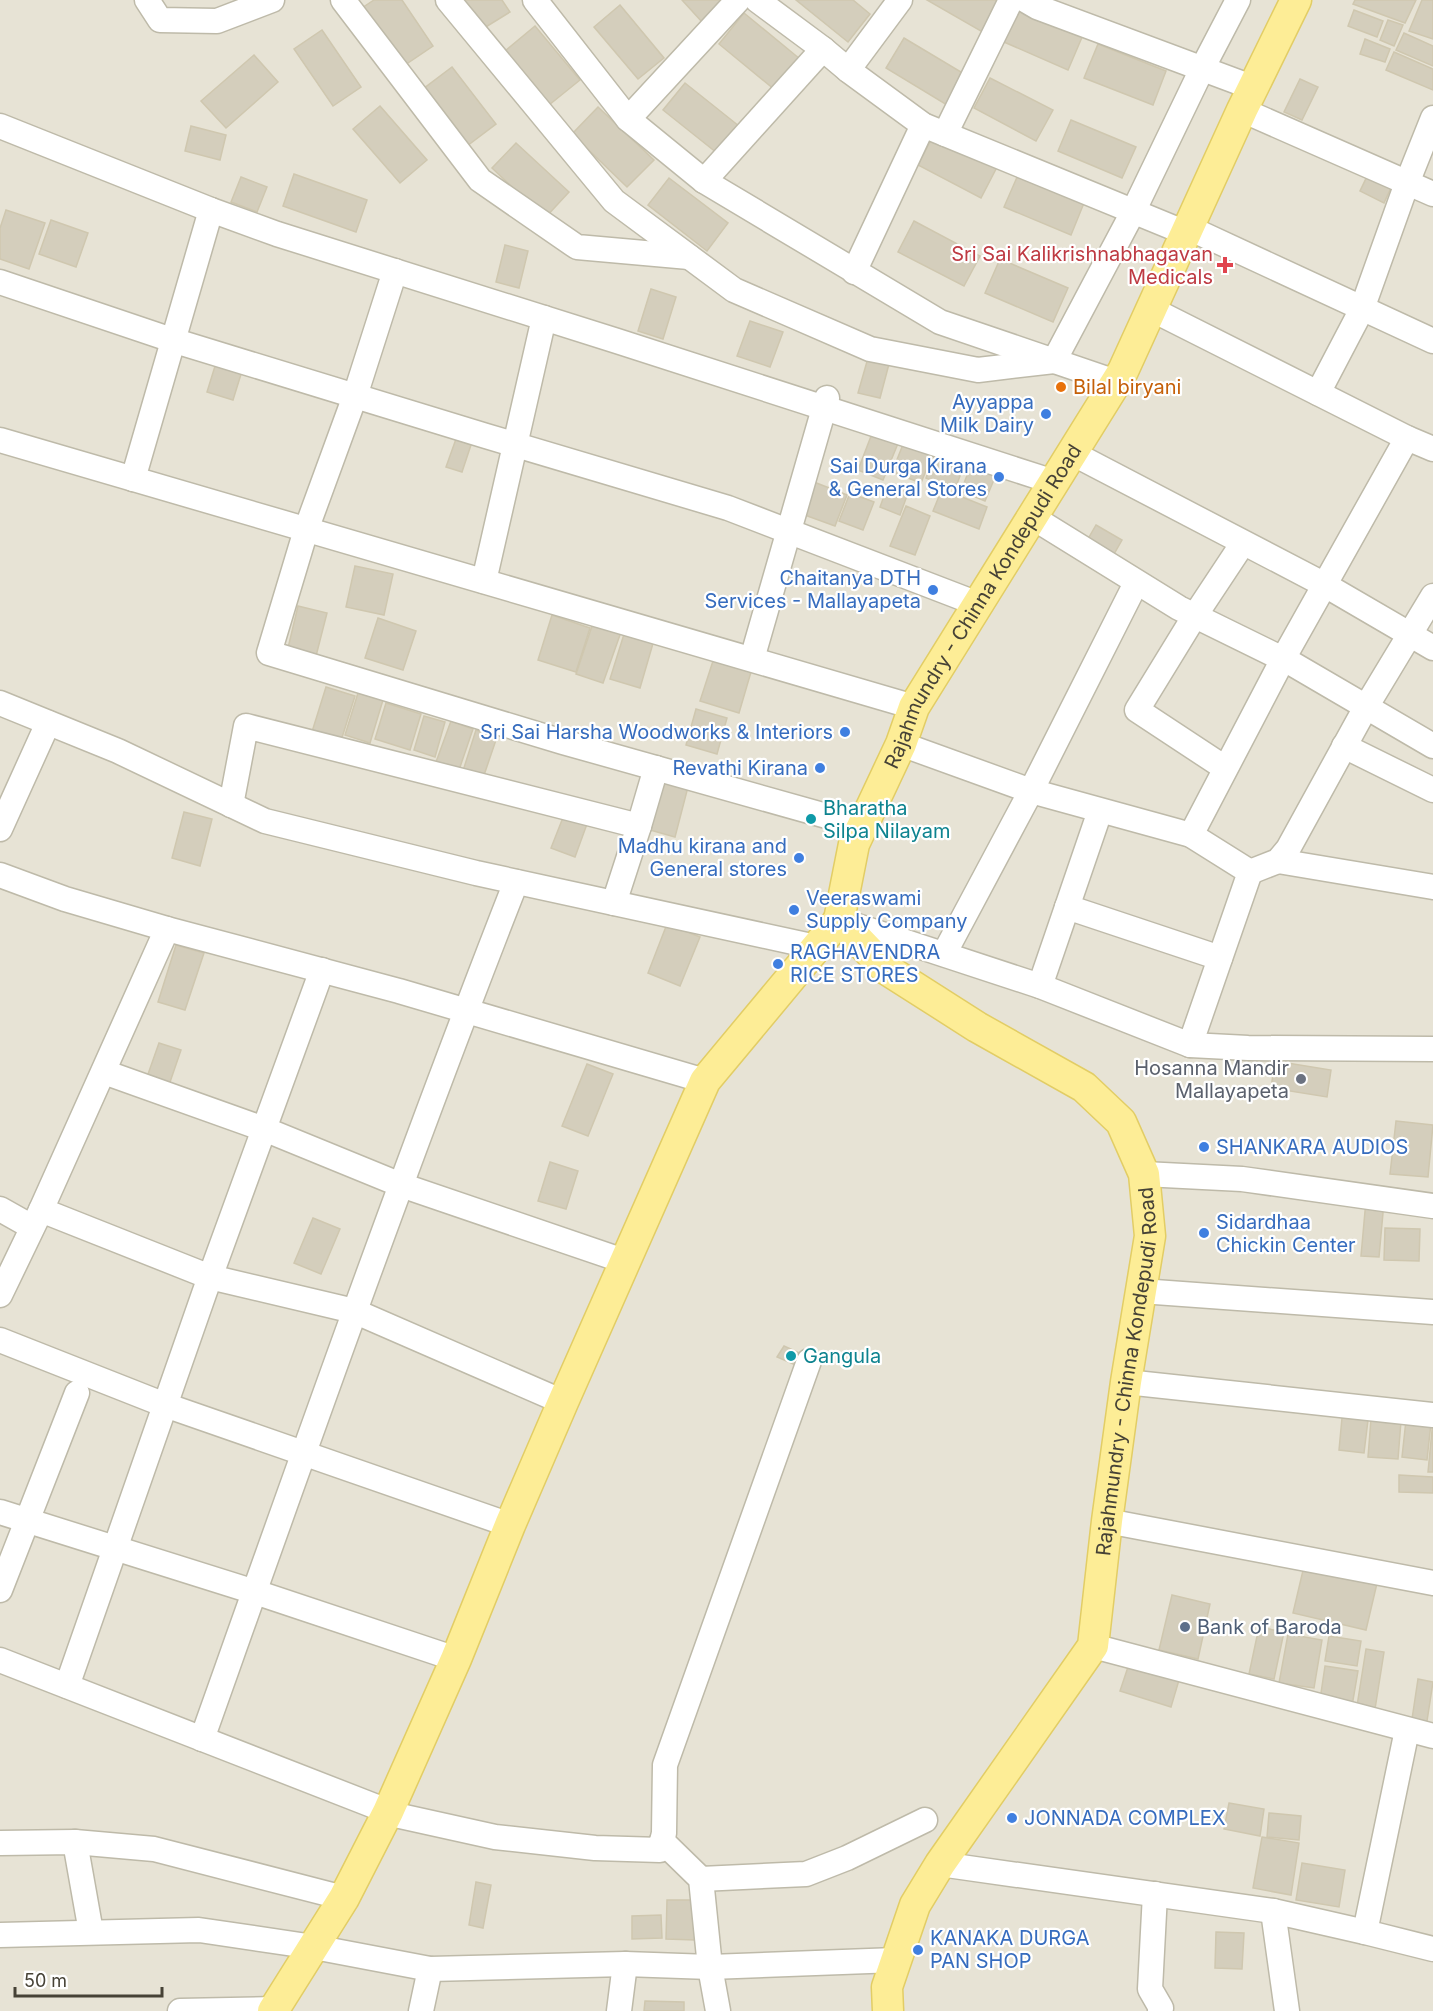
<svg xmlns="http://www.w3.org/2000/svg" width="1433" height="2011" font-family="Inter,sans-serif">
  <rect width="100%" height="100%" fill="#f3f1e6"/>
  <rect fill="#e7e3d5" x="0" y="0" width="1433" height="2011"/>
  <g fill="#d4cebc" stroke="#cfc7af" stroke-width="1.5">
    <path d="M374,0H402L433,46L402,67L362,8Z"/>
    <path d="M461,0H502L510,12L481,30Z"/>
    <path d="M682,0H727L702,22Z"/>
    <path d="M796,0H853L870,14L848,42Z"/>
    <path d="M927,0H998L986,34Z"/>
    <path d="M1355,0H1416L1405,23L1353,4Z"/>
    <path d="M1422,0H1433V39L1409,31Z"/>
    <path d="M620,5L664,58L638,79L594,27Z"/>
    <path d="M1019,7L1083,35L1068,70L1004,42Z"/>
    <path d="M1354,10L1383,21L1377,37L1348,26Z"/>
    <path d="M744,13L800,59L775,90L719,44Z"/>
    <path d="M1388,20L1403,25L1394,46L1380,40Z"/>
    <path d="M535,26L580,80L549,105L505,51Z"/>
    <path d="M322,30L361,87L333,106L294,49Z"/>
    <path d="M1404,33L1433,46V66L1396,50Z"/>
    <path d="M904,38L966,75L947,105L886,68Z"/>
    <path d="M1365,39L1390,49L1385,62L1360,54Z"/>
    <path d="M1098,44L1166,71L1153,105L1084,78Z"/>
    <path d="M1394,52L1433,69V90L1386,70Z"/>
    <path d="M254,55L278,82L226,128L201,101Z"/>
    <path d="M452,67L496,124L467,146L423,89Z"/>
    <path d="M990,78L1053,110L1036,141L974,108Z"/>
    <path d="M1300,79L1318,87L1302,120L1284,112Z"/>
    <path d="M685,83L744,130L722,157L663,110Z"/>
    <path d="M380,106L427,160L400,183L353,129Z"/>
    <path d="M598,107L654,160L627,187L572,134Z"/>
    <path d="M1071,120L1136,147L1122,178L1058,151Z"/>
    <path d="M191,126L226,135L220,160L185,151Z"/>
    <path d="M934,134L997,167L981,198L918,165Z"/>
    <path d="M516,143L569,192L545,218L492,168Z"/>
    <path d="M1371,168L1395,179L1384,203L1360,191Z"/>
    <path d="M294,174L367,200L356,232L283,206Z"/>
    <path d="M1018,175L1084,203L1071,235L1004,207Z"/>
    <path d="M241,177L267,187L257,212L231,202Z"/>
    <path d="M669,178L728,223L707,251L648,205Z"/>
    <path d="M6,210L45,223L29,269L0,259V228Z"/>
    <path d="M51,220L88,233L76,267L39,254Z"/>
    <path d="M914,221L980,256L964,286L898,252Z"/>
    <path d="M505,245L528,251L519,288L496,282Z"/>
    <path d="M1000,259L1068,288L1053,322L985,293Z"/>
    <path d="M651,289L676,297L663,339L638,331Z"/>
    <path d="M750,321L783,332L770,367L737,356Z"/>
    <path d="M868,358L889,364L880,398L858,393Z"/>
    <path d="M216,363L242,371L233,400L207,392Z"/>
    <path d="M873,431L899,441L883,480L858,470Z"/>
    <path d="M456,439L471,445L462,472L446,467Z"/>
    <path d="M904,442L933,453L921,483L892,472Z"/>
    <path d="M938,446L967,458L955,489L926,478Z"/>
    <path d="M971,465L996,475L985,501L961,491Z"/>
    <path d="M814,482L847,495L835,526L802,514Z"/>
    <path d="M888,485L908,493L900,515L880,507Z"/>
    <path d="M942,489L987,507L979,529L933,511Z"/>
    <path d="M850,493L874,502L863,530L839,521Z"/>
    <path d="M906,506L930,516L915,555L890,546Z"/>
    <path d="M1096,525L1122,540L1110,561L1084,546Z"/>
    <path d="M355,566L393,574L384,615L346,607Z"/>
    <path d="M298,606L327,613L316,656L288,648Z"/>
    <path d="M552,615L590,628L576,672L538,660Z"/>
    <path d="M378,618L416,631L403,670L365,658Z"/>
    <path d="M593,623L621,632L603,683L576,674Z"/>
    <path d="M625,631L654,640L640,688L610,679Z"/>
    <path d="M713,661L751,672L739,713L700,701Z"/>
    <path d="M326,687L355,696L340,744L311,735Z"/>
    <path d="M358,693L383,700L370,743L345,735Z"/>
    <path d="M386,703L421,714L410,750L375,739Z"/>
    <path d="M696,709L727,718L717,754L686,745Z"/>
    <path d="M424,716L445,722L435,757L414,750Z"/>
    <path d="M451,721L473,729L459,770L436,762Z"/>
    <path d="M476,730L497,737L482,781L462,774Z"/>
    <path d="M664,777L689,783L675,837L650,830Z"/>
    <path d="M184,812L212,819L200,866L172,858Z"/>
    <path d="M564,815L587,824L575,857L551,848Z"/>
    <path d="M667,924L700,937L680,986L648,973Z"/>
    <path d="M176,945L204,953L185,1010L158,1002Z"/>
    <path d="M159,1043L181,1050L169,1085L147,1077Z"/>
    <path d="M1275,1061L1331,1070L1327,1097L1271,1088Z"/>
    <path d="M587,1064L613,1074L588,1136L562,1126Z"/>
    <path d="M1396,1121L1433,1125L1428,1177L1390,1174Z"/>
    <path d="M550,1162L578,1171L566,1209L538,1201Z"/>
    <path d="M1366,1200L1384,1202L1379,1257L1361,1256Z"/>
    <path d="M313,1218L340,1229L321,1274L294,1263Z"/>
    <path d="M1385,1228L1420,1229L1419,1261L1384,1260Z"/>
    <path d="M784,1346L806,1356L798,1366L777,1357Z"/>
    <path d="M1342,1418L1368,1420L1364,1453L1339,1450Z"/>
    <path d="M1371,1419L1401,1421L1398,1459L1368,1457Z"/>
    <path d="M1406,1420L1431,1423L1427,1460L1402,1457Z"/>
    <path d="M1433,1420V1472H1428Z"/>
    <path d="M1399,1475L1433,1477V1493L1399,1492Z"/>
    <path d="M1305,1562L1378,1579L1366,1630L1293,1613Z"/>
    <path d="M1172,1595L1210,1604L1198,1659L1159,1650Z"/>
    <path d="M1259,1627L1284,1632L1274,1679L1249,1674Z"/>
    <path d="M1288,1634L1322,1640L1314,1688L1279,1683Z"/>
    <path d="M1329,1636L1361,1641L1357,1666L1325,1661Z"/>
    <path d="M1366,1649L1384,1652L1375,1709L1357,1706Z"/>
    <path d="M1129,1664L1179,1680L1171,1707L1120,1691Z"/>
    <path d="M1325,1666L1358,1671L1352,1706L1320,1700Z"/>
    <path d="M1418,1679L1433,1682L1427,1721L1412,1719Z"/>
    <path d="M1229,1803L1264,1809L1260,1836L1224,1829Z"/>
    <path d="M1269,1813L1301,1816L1299,1840L1267,1837Z"/>
    <path d="M1262,1837L1299,1843L1291,1895L1253,1888Z"/>
    <path d="M1302,1863L1345,1870L1339,1907L1296,1900Z"/>
    <path d="M476,1882L491,1885L483,1928L469,1925Z"/>
    <path d="M667,1900H696L695,1940L666,1939Z"/>
    <path d="M661,1915L662,1938L632,1939V1916Z"/>
    <path d="M1216,1932L1244,1933L1242,1969L1215,1968Z"/>
    <path d="M645,2001L684,2002V2011H644Z"/>
  </g>
  <g fill="none" stroke-linecap="round" stroke-linejoin="round">
    <g stroke="#bebaa9" stroke-width="27">
      <g id="minor">
        <path d="M147,0L160,20L217,21L272,0"/>
        <path d="M343,0L480,180L577,247L689,257"/>
        <path d="M448,0L614,201L734,290L870,349L978,370L1054,361L1133,212L1202,69L1238,0"/>
        <path d="M535,0L628,119L704,181L940,322L1116,382"/>
        <path d="M757,0L823,49L848,70L923,125L1186,233"/>
        <path d="M1025,0L1037,7L1254,88"/>
        <path d="M848,70L900,0"/>
        <path d="M1242,110L1433,194"/>
        <path d="M628,119L738,0"/>
        <path d="M0,126L211,210L277,234L617,341L1054,482"/>
        <path d="M945,134L1011,0"/>
        <path d="M704,181L823,49"/>
        <path d="M1189,228L1433,341"/>
        <path d="M395,271L355,396L306,530L269,653L563,742L862,826"/>
        <path d="M854,272L923,125"/>
        <path d="M0,282L172,340L486,436L728,508L978,604"/>
        <path d="M1151,309L1407,438L1433,449"/>
        <path d="M1318,393L1362,309L1407,183L1433,118"/>
        <path d="M0,440L914,707"/>
        <path d="M1072,453L1325,585L1433,648"/>
        <path d="M133,479L211,210"/>
        <path d="M1032,517L1179,608L1291,663L1433,746"/>
        <path d="M484,581L544,318"/>
        <path d="M752,659L827,398"/>
        <path d="M0,703L118,751L265,821L476,873L816,947"/>
        <path d="M1344,746L1433,790"/>
        <path d="M1225,768L1137,710L1194,617L1243,543"/>
        <path d="M231,805L246,726L639,826L614,903"/>
        <path d="M639,826L656,768"/>
        <path d="M0,829L48,723"/>
        <path d="M1191,835L1283,659L1407,438"/>
        <path d="M1278,861L1433,887"/>
        <path d="M1250,872L1278,861L1288,849L1366,707L1433,596"/>
        <path d="M0,875L65,899L167,929L399,991L705,1081"/>
        <path d="M1067,907L1220,958"/>
        <path d="M839,920L1040,986L1190,1045L1250,872L1191,835L1031,791L901,744"/>
        <path d="M944,954L1031,791L1136,583"/>
        <path d="M1040,986L1100,811"/>
        <path d="M1190,1045L1248,1048L1433,1049"/>
        <path d="M104,1072L264,1129L401,1185L624,1261"/>
        <path d="M1144,1174L1242,1179L1433,1206"/>
        <path d="M0,1209L32,1227"/>
        <path d="M41,1210L210,1277L354,1311L563,1402"/>
        <path d="M1141,1291L1433,1312"/>
        <path d="M0,1295L41,1210L167,929"/>
        <path d="M0,1340L165,1405L510,1525"/>
        <path d="M1126,1382L1433,1415"/>
        <path d="M0,1512L255,1592L456,1659"/>
        <path d="M1107,1521L1433,1583"/>
        <path d="M0,1590L77,1393"/>
        <path d="M1093,1646L1433,1736"/>
        <path d="M0,1660L400,1816L495,1837L595,1848L660,1850L664,1833L665,1765L809,1361"/>
        <path d="M67,1686L205,1291L322,970"/>
        <path d="M1407,1730L1365,1932L1433,1949"/>
        <path d="M202,1739C304,1452 405,1165 516,882"/>
        <path d="M662,1841L701,1879L710,1967L718,2011"/>
        <path d="M75,1842L91,1932"/>
        <path d="M0,1843L75,1842L154,1849L344,1898"/>
        <path d="M940,1864L1273,1911"/>
        <path d="M701,1879L806,1874L847,1858L925,1820"/>
        <path d="M1155,1894L1150,1989L1161,2008L1160,2011"/>
        <path d="M0,1935L199,1930L314,1947L430,1969L625,1964L710,1967L896,1960"/>
        <path d="M180,2011L275,2009"/>
        <path d="M421,2011L430,1969"/>
        <path d="M619,2011L625,1964"/>
        <path d="M1287,2011L1273,1911L1365,1932"/>
      </g>
    </g>
    <g stroke="#e2cd65" stroke-width="33">
      <g id="major">
        <path d="M273,2011L344,1898L388,1812L456,1659L510,1525L563,1402L705,1081L839,920"/>
        <path id="s1" d="M888,2011L887,1987L915,1905L940,1864L1093,1646L1107,1521L1126,1382L1150,1236L1144,1174L1121,1122L1084,1087L977,1027L886,969L839,920L854,844L901,744L914,707L1123,371L1242,110L1296,0"/>
      </g>
    </g>
    <use href="#minor" stroke="#fff" stroke-width="24"/>
    <use href="#major" stroke="#fded96" stroke-width="30"/>
  </g>
  <path fill="#e0444e" stroke="#fff" stroke-width="2" d="M1222 256h6v6h6v6h-6v6h-6v-6h-6v-6h6z"/>
  <circle fill="#e8710a" stroke="#fff" stroke-width="2" cx="1061" cy="387" r="6"/>
  <g fill="#3f7fe0" stroke="#fff" stroke-width="2">
    <circle cx="1046" cy="414" r="6"/>
    <circle cx="999" cy="477" r="6"/>
    <circle cx="933" cy="590" r="6"/>
    <circle cx="845" cy="732" r="6"/>
    <circle cx="820" cy="768" r="6"/>
    <circle cx="799" cy="858" r="6"/>
    <circle cx="794" cy="910" r="6"/>
    <circle cx="778" cy="964" r="6"/>
    <circle cx="1204" cy="1147" r="6"/>
    <circle cx="1204" cy="1233" r="6"/>
    <circle cx="1012" cy="1818" r="6"/>
    <circle cx="918" cy="1950" r="6"/>
  </g>
  <g fill="#0f9aa8" stroke="#fff" stroke-width="2">
    <circle cx="811" cy="819" r="6"/>
    <circle cx="791" cy="1356" r="6"/>
  </g>
  <circle fill="#6b7280" stroke="#fff" stroke-width="2" cx="1301" cy="1079" r="6"/>
  <circle fill="#5c6f8a" stroke="#fff" stroke-width="2" cx="1185" cy="1627" r="6"/>
  <g text-anchor="middle" dominant-baseline="central" stroke-width="4.5" stroke-linejoin="round" paint-order="stroke">
    <g font-size="20" fill="#be3a42" stroke="#fff" text-anchor="end">
      <text x="1213" y="254">Sri Sai Kalikrishnabhagavan<tspan x="1213" dy="23">Medicals</tspan></text>
    </g>
    <g font-size="20" fill="#c56008" stroke="#fff" text-anchor="start">
      <text x="1073" y="387">Bilal biryani</text>
    </g>
    <g font-size="20" fill="#366cbe" stroke="#fff" text-anchor="end">
      <text x="1034" y="402">Ayyappa<tspan x="1034" dy="23">Milk Dairy</tspan></text>
      <text x="987" y="466">Sai Durga Kirana<tspan x="987" dy="23">&amp; General Stores</tspan></text>
      <text x="921" y="578">Chaitanya DTH<tspan x="921" dy="23">Services - Mallayapeta</tspan></text>
      <text x="833" y="732">Sri Sai Harsha Woodworks &amp; Interiors</text>
      <text x="808" y="768">Revathi Kirana</text>
      <text x="787" y="846">Madhu kirana and<tspan x="787" dy="23">General stores</tspan></text>
      <text x="806" y="898" text-anchor="start">Veeraswami<tspan x="806" dy="23">Supply Company</tspan></text>
      <text x="790" y="952" text-anchor="start">RAGHAVENDRA<tspan x="790" dy="23">RICE STORES</tspan></text>
      <text x="1216" y="1147" text-anchor="start">SHANKARA AUDIOS</text>
      <text x="1216" y="1222" text-anchor="start">Sidardhaa<tspan x="1216" dy="23">Chickin Center</tspan></text>
      <text x="1024" y="1818" text-anchor="start">JONNADA COMPLEX</text>
      <text x="930" y="1938" text-anchor="start">KANAKA DURGA<tspan x="930" dy="23">PAN SHOP</tspan></text>
    </g>
    <g font-size="20" fill="#464236" stroke="#fff">
      <text stroke="none"><textPath href="#s1" startOffset="1656">Rajahmundry - Chinna Kondepudi Road</textPath></text>
      <text stroke="none"><textPath href="#s1" startOffset="702">Rajahmundry - Chinna Kondepudi Road</textPath></text>
    </g>
    <g font-size="20" fill="#0d838f" stroke="#fff" text-anchor="start">
      <text x="823" y="808">Bharatha<tspan x="823" dy="23">Silpa Nilayam</tspan></text>
      <text x="803" y="1356">Gangula</text>
    </g>
    <g font-size="20" fill="#5b616d" stroke="#fff" text-anchor="end">
      <text x="1289" y="1068">Hosanna Mandir<tspan x="1289" dy="23">Mallayapeta</tspan></text>
    </g>
    <g font-size="20" fill="#4e5e75" stroke="#fff" text-anchor="start">
      <text x="1197" y="1627">Bank of Baroda</text>
    </g>
  </g>
  <path d="M15 1987v9h147v-9" fill="none" stroke="#464236" stroke-width="3"/>
  <text x="24" y="1987" font-size="18" fill="#464236" stroke="#ffffff" stroke-width="4.5" paint-order="stroke">50 m</text>
</svg>
